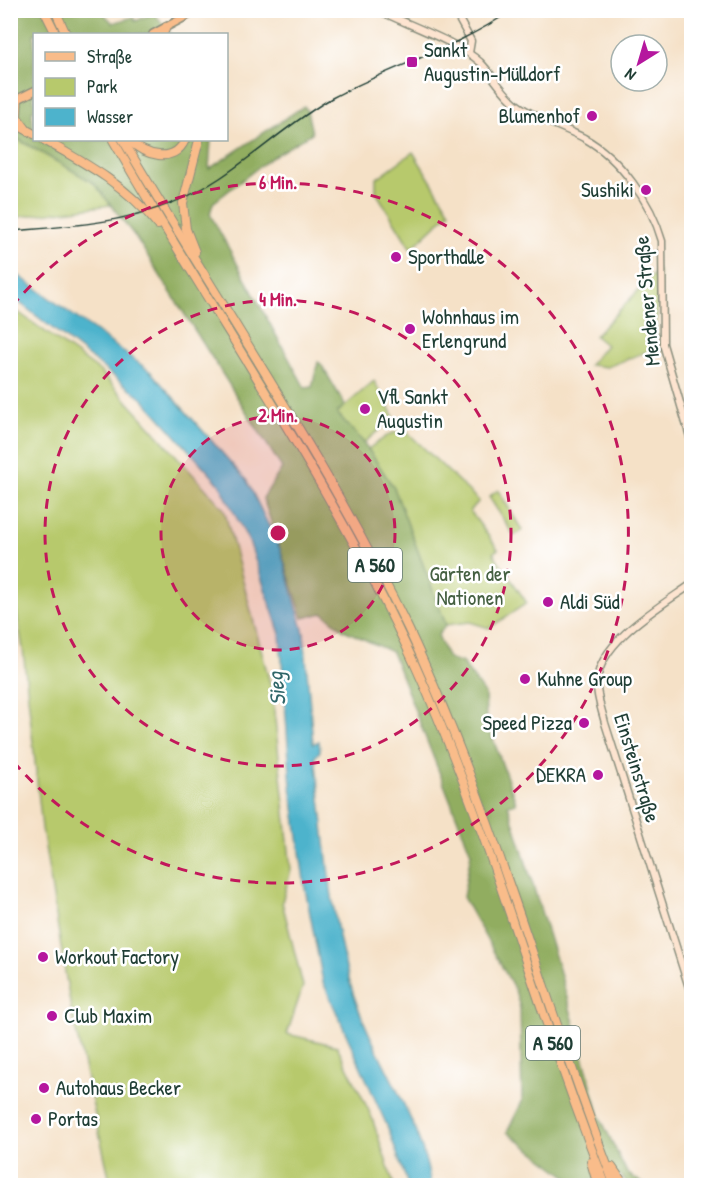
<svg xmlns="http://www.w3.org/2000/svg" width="702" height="1196" font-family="'Patrick Hand',sans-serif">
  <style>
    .green { fill: #b7c96c; stroke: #6b8350; stroke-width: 1.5 }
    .forest { fill: #91ad60; stroke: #58754a; stroke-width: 1.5 }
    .water { fill: #4db3cc; stroke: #367880; stroke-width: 1.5 }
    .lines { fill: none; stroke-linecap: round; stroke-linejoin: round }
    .secondary-casing { stroke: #8a8f7e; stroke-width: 9 }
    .primary-casing { stroke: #8a8f7e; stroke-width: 10 }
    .highway-casing { stroke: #8a8f7e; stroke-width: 10 }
    .secondary { stroke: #fde4d0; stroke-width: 6 }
    .primary { stroke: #f9bc8a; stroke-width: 7 }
    .highway { stroke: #f9bc8a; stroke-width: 8 }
    .tram { stroke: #1f3d34; stroke-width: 1.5 }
    .ring { fill: none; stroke: #c2185b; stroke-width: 3; stroke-dasharray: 10 8 }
    .poi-dot { fill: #b5179e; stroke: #fff; stroke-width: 2 }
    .labels { text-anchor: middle; stroke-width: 5; stroke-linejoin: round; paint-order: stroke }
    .shield { fill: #fff; stroke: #627771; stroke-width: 1.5 }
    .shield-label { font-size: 20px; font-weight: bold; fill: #1f3d34 }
    .poi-label { font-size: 21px; fill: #1f3d34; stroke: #fff; text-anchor: start }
    .street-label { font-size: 21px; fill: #1f3d34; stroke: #fff }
    .park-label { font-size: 21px; fill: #456042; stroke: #fff }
    .water-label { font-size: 22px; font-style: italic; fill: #2f6669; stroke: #fff }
    .centre { fill: #c2185b; stroke: #fff; stroke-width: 3 }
    .ring-label { font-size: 18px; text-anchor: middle; font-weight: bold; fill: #c2185b; stroke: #fff; stroke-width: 5; stroke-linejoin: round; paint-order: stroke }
  </style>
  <rect width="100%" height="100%" fill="#fff"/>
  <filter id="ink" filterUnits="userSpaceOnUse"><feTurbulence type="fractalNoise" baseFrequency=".0167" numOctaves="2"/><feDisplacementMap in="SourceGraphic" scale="12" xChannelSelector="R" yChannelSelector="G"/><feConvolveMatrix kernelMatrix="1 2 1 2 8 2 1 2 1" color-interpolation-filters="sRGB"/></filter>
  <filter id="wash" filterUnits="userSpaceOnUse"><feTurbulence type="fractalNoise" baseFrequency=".008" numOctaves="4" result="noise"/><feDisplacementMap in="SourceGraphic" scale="24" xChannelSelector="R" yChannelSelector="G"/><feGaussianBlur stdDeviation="1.35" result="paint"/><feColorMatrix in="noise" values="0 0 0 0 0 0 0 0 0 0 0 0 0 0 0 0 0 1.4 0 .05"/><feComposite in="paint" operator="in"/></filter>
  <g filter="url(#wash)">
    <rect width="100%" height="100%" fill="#f5e1c7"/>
    <g class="green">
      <polygon points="10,135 94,183 111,205 11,218"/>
      <polygon points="413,152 450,212 411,249 376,192 376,179"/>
      <polygon points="657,271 659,272 656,339 651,350 607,367 589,365 606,345 595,336"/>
      <polygon points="11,307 101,372 224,509 272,691 291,870 282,902 303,986 287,1034 337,1046 371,1115 394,1185 111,1185 71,1009 42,828 23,649 14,597 11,530 18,474 11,431"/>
      <polygon points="374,381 394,417 364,443 337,413"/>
      <polygon points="405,430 479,501 470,511 498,549 493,553 527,603 489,628 470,622 446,625 394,488 368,449 390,434"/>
      <polygon points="498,490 522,530 514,536 489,497"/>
    </g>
    <polygon class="forest" points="18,10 101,11 113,23 133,17 136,21 154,13 171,34 34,34 34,110 32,111 34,140 211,140 209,169 304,106 307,110 312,133 269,159 213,203 210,214 305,388 312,387 318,362 321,364 345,405 337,413 364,443 394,488 446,625 438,635 447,657 457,662 461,661 485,694 486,719 516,803 508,805 559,969 600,1117 627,1173 645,1185 629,1185 620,1175 577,1184 507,1132 522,1102 520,1008 515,990 463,897 471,853 392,652 344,630 323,613 303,618 263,498 282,468 137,239 94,183 11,135 10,20 17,19"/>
    <path class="water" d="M11,270L151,372L247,481L281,551L304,633L313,744L319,741L320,751L315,757C325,832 329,909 350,983C370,1054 419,1111 431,1185H408L388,1128L323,982L305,888L291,786L280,634L250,544L220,485L143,399L11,296Z"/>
  </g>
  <g filter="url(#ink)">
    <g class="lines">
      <defs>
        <g id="secondary">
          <path d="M378,10C406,24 458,42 480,62C494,76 502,94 519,106C539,120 563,127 584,138C620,158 651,202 662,241L663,344L692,444"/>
          <polyline points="454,10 471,41 469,53"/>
          <path d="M692,584C661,606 599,641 597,682C596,696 602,710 605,723L692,997"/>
        </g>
        <g id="primary">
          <polyline points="153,34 198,10"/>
          <polyline points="18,99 34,91"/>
        </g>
        <g id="highway">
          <polyline points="44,10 56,34"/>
          <polyline points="55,10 66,34"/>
          <polyline points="163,34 166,27"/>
          <polyline points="10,98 18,99 17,117 26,129"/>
          <polyline points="10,121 34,134"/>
          <path d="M44,140C87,164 127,186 158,225"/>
          <path d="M113,140C213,315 331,481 415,665C492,834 537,1014 606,1186"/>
          <path d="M123,140C218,302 326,459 408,628C493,808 543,1001 615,1186"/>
          <path d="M129,140C144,155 174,165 185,140"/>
          <polyline points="195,252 186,229 183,203 199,140"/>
          <polyline points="591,1162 598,1186"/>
          <polyline points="612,1167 625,1186"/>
        </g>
      </defs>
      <use href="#secondary" class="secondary-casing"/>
      <use href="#primary" class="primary-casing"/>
      <use href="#highway" class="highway-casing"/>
      <use href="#secondary" class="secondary"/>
      <use href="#primary" class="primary"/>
      <use href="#highway" class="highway"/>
      <path class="tram" d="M10,231C85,226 157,220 220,178C258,153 292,121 332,98C391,66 456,49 512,10"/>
    </g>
  </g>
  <circle cx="278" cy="533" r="117" fill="#c2185b" fill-opacity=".12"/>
  <g class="ring">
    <circle cx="278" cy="533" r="117"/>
    <circle cx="278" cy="533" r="233"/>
    <path d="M12 306A350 350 0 1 1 12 760"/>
  </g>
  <g class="poi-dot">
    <rect x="406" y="56" width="12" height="12" rx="3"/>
    <circle cx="592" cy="116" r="6"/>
    <circle cx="646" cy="190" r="6"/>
    <circle cx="396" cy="257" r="6"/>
    <circle cx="410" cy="329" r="6"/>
    <circle cx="365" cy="409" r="6"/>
    <circle cx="548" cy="602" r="6"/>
    <circle cx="525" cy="679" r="6"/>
    <circle cx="584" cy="723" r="6"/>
    <circle cx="598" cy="775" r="6"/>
    <circle cx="43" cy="957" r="6"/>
    <circle cx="52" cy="1016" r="6"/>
    <circle cx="44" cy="1088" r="6"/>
    <circle cx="36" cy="1119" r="6"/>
  </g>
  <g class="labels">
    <g class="shield">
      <rect x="348" y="548" width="54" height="34" rx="4.5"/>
      <rect x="526" y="1026" width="54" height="34" rx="4.5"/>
    </g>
    <g class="shield-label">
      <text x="375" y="572">A 560</text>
      <text x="553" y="1050">A 560</text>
    </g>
    <g class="poi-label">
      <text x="424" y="57">Sankt<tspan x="424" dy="24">Augustin-Mülldorf</tspan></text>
      <text x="580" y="123" text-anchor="end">Blumenhof</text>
      <text x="634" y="197" text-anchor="end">Sushiki</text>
      <text x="408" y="264">Sporthalle</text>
      <text x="422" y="324">Wohnhaus im<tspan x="422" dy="24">Erlengrund</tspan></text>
      <text x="377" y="404">Vfl Sankt<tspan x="377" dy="24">Augustin</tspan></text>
      <text x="560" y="609">Aldi Süd</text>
      <text x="537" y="686">Kuhne Group</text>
      <text x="572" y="730" text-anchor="end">Speed Pizza</text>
      <text x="586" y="782" text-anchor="end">DEKRA</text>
      <text x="55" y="964">Workout Factory</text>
      <text x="64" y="1023">Club Maxim</text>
      <text x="56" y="1095">Autohaus Becker</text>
      <text x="48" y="1126">Portas</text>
    </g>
    <g class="street-label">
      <text transform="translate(647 301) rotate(-95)" y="7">Mendener Straße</text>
      <text transform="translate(637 768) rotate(73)" y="7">Einsteinstraße</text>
    </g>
    <g class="park-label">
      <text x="470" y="581">Gärten der<tspan x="470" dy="24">Nationen</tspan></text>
    </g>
    <g class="water-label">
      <text transform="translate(276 689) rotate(-96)" y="8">Sieg</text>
    </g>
  </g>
  <circle cx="278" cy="533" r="9" class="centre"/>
  <g class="ring-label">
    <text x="278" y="189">6 Min.</text>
    <text x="278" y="306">4 Min.</text>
    <text x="278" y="422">2 Min.</text>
  </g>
  <rect width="702" height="1196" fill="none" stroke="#fff" stroke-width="36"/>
  <rect x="33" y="33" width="195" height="108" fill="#ffffff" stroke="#a5b1ae" stroke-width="1.5"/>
  <rect x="45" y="52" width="30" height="9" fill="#f9bc8a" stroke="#a5b1ae" stroke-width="1.5"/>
  <text x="87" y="63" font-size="18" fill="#1f3d34">Straße</text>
  <rect x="45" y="78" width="30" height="18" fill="#b7c96c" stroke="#a5b1ae" stroke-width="1.5"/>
  <text x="87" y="93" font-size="18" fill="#1f3d34">Park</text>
  <rect x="45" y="108" width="30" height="18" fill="#4db3cc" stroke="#a5b1ae" stroke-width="1.5"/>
  <text x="87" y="123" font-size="18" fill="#1f3d34">Wasser</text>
  <g transform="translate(639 63) rotate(217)"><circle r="28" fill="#ffffff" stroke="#a5b1ae" stroke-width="1.5"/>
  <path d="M0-4.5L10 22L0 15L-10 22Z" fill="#b5179e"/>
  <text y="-9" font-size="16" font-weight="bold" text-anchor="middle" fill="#1f3d34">N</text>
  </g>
</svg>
